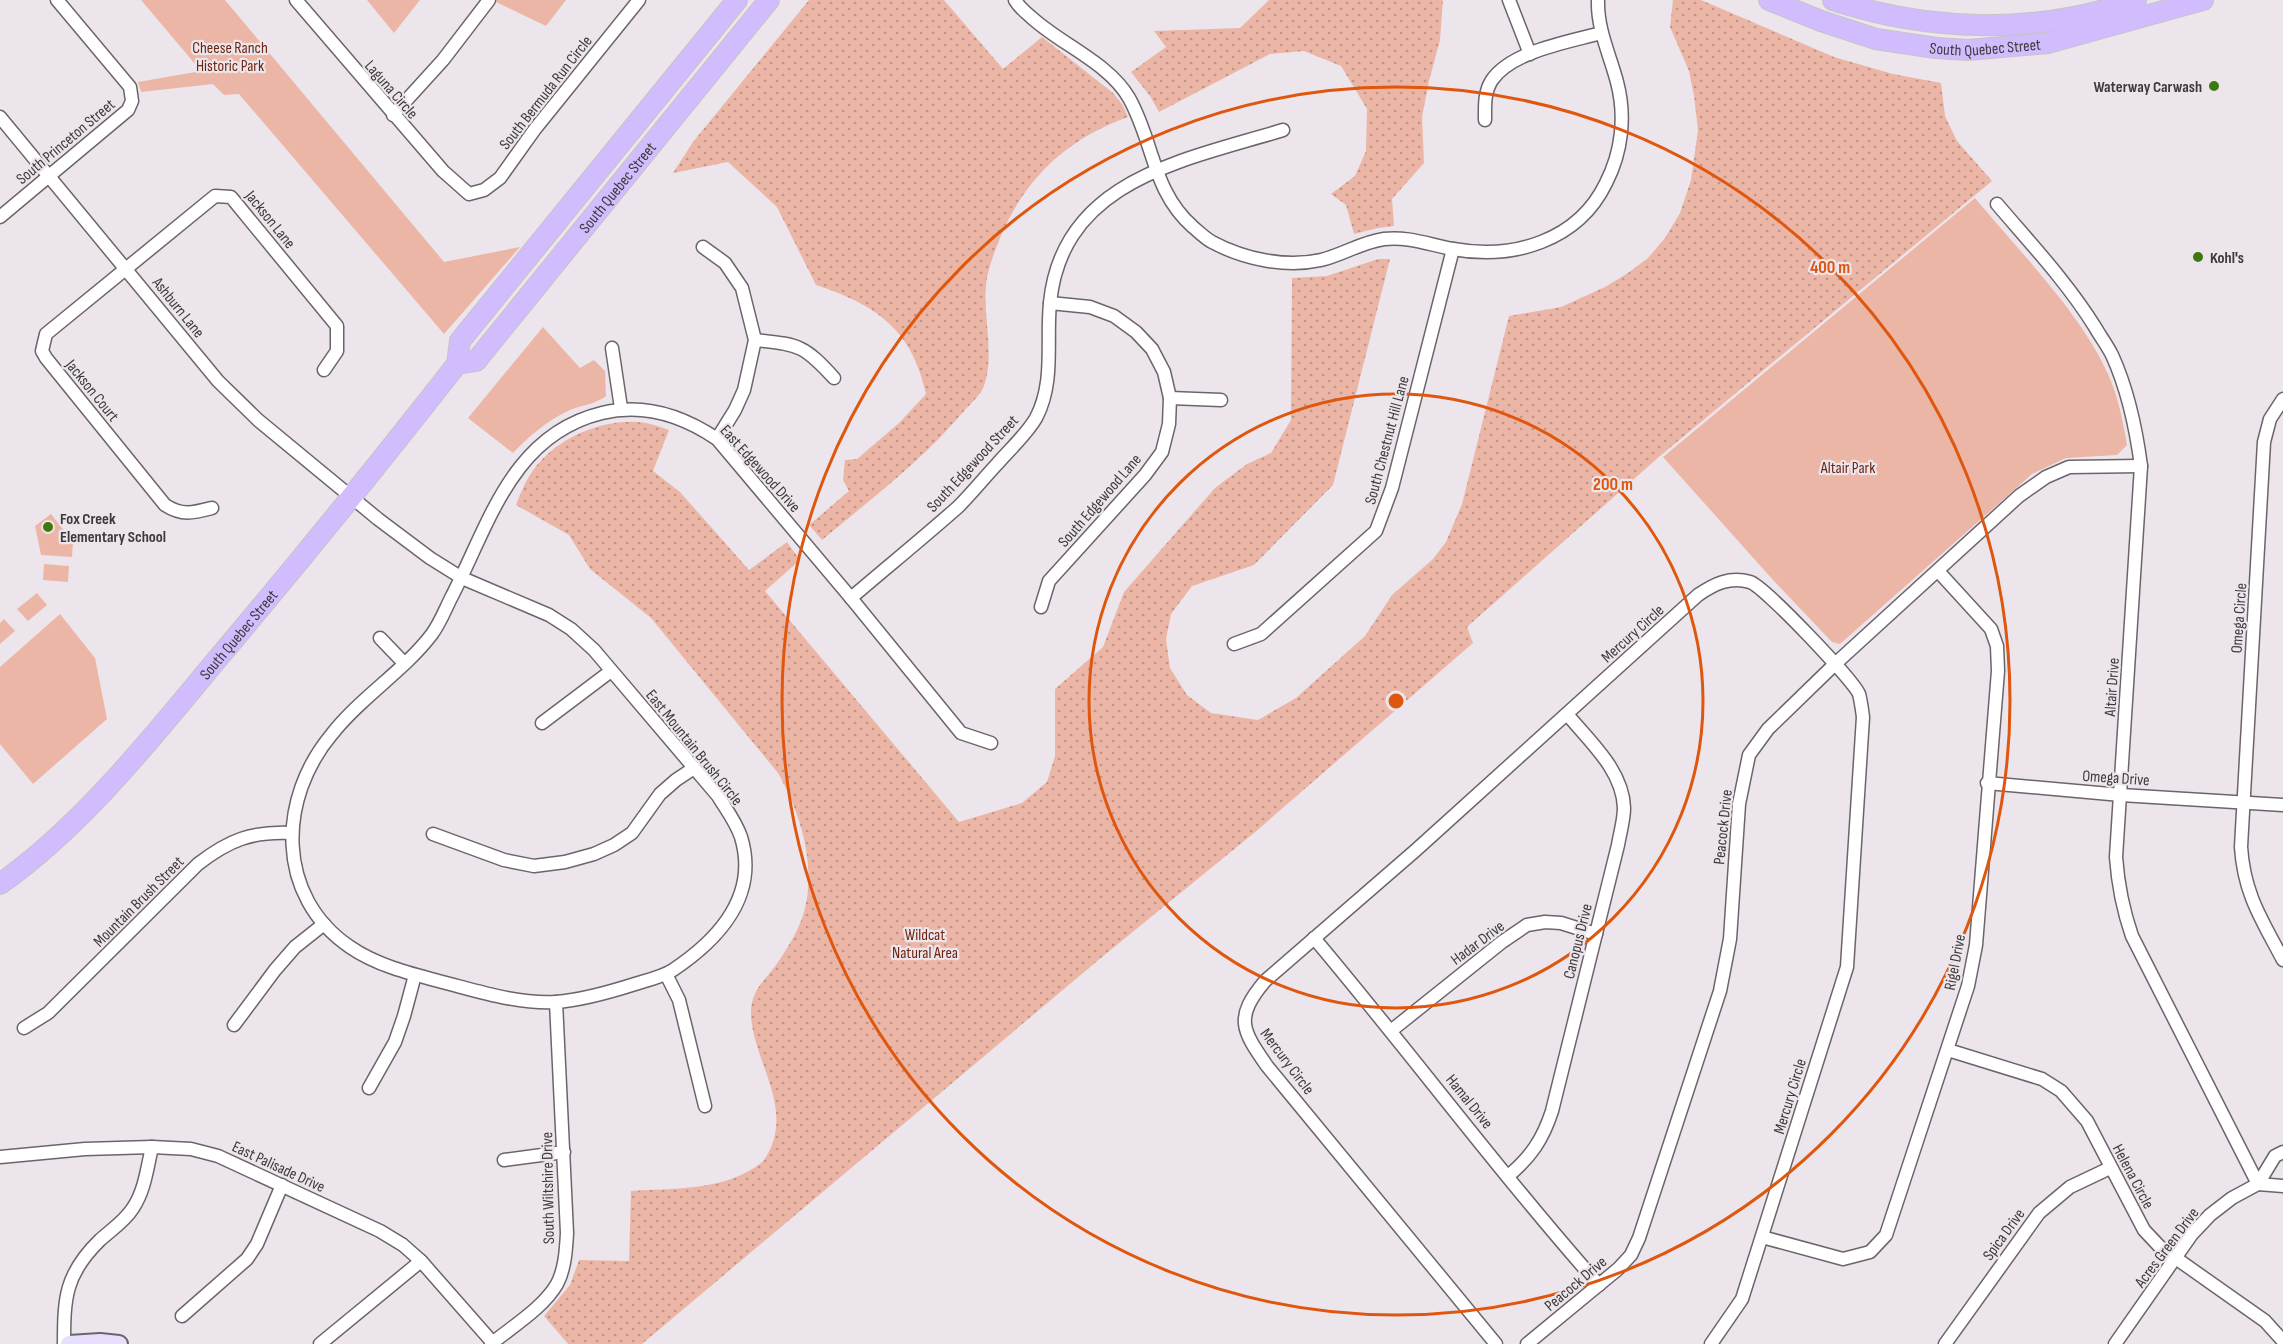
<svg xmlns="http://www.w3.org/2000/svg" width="2283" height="1344" font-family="'Sofia Sans Condensed',sans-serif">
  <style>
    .grass { fill: url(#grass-dots) }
    .park { fill: #ecb6a7 }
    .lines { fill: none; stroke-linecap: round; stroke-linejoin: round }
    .street-casing { stroke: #6c646b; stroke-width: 15 }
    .secondary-casing { stroke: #6c646b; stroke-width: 20 }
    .primary-casing { stroke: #c5c4c5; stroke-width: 22 }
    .street { stroke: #fff; stroke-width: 12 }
    .secondary { stroke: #e8defe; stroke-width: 16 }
    .primary { stroke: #d1bcfe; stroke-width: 20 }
    .ring { fill: none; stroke: #df570e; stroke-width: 3 }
    .poi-dot { fill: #3e780f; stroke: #ede5ec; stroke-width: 2 }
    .labels { text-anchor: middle; stroke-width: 4.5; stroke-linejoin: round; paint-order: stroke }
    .street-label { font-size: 16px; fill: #3d3a3d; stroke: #ede5ec }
    .park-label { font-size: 16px; fill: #6d2511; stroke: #ede5ec }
    .poi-label { font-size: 16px; font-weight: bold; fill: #3d3a3d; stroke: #ede5ec; text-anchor: start }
    .centre { fill: #df570e; stroke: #ede5ec; stroke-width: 3 }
    .ring-label { font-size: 18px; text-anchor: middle; font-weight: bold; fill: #df570e; stroke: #ede5ec; stroke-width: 4.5; stroke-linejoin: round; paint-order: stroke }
  </style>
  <defs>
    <pattern id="grass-dots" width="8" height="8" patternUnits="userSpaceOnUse" patternTransform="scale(1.5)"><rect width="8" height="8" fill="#ecb6a7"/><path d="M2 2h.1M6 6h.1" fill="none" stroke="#c09589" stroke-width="1.8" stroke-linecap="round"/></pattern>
  </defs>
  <rect width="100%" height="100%" fill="#ede5ec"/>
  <g class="grass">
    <path d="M809,0H944L1003,69L1042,37L1113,93L1122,104L1128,117C1067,139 1025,178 1000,238C994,253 987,271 986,286C983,319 995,354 984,386C981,395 970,404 964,411C923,460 871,499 822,540L809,525L849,491L843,480L845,460L857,459L899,423L926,394C912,329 876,305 816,285L777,207L728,162L673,173L693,142Z"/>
    <polygon points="1269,0 1443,0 1440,40 1429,81 1422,117 1424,163 1392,199 1394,226 1378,228 1354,234 1346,205 1331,194 1355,176 1366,151 1367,109 1341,66 1304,51 1270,54 1159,112 1150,96 1131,72 1166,47 1154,31 1240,28"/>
    <path d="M1673,0H1701L1834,57L1893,74L1941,83L1945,116L1957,141L1992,181L1660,456L1467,627L1473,643L1254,833L1102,957L642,1344H568L544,1316L570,1285L579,1260L629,1261L631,1191C673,1188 717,1191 754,1168C758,1165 762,1163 764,1160C797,1111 754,1064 751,1016C750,990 764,982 776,965C787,949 801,927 805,908C816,864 800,812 778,773L651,618L590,569L569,535L516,505C520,495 524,484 530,475C551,441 598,419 638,422C649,423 659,426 669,430L653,471L680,492L749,570L787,542L800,560L765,591L959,822L1022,803L1047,782L1055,756V689L1103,647L1124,592L1215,488L1247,464L1271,453L1291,420L1292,278L1327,276L1378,259H1390L1333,485L1254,565L1192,586L1171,614L1166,639L1170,668L1187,695L1211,713L1258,720L1296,698L1365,636L1392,595L1433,559L1446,542L1462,504L1509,316L1561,307L1605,287L1628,273L1648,258L1665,238L1680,213L1691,180L1698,130L1694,96L1689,71L1670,27Z"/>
  </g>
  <g class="park">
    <polygon points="141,0 225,0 444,262 520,247 444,334 239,94 224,95 213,84 141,92 138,82 201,71"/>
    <polygon points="367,0 420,0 394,33"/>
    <polygon points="497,0 566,0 546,26 496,2"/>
    <path d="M1975,198C2018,250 2081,313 2108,374C2118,396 2123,421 2127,445L2117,455L2066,458L2032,474L1840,644L1832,642L1773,580L1663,457Z"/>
    <path d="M543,327L580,368L594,360L605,371L606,396C596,404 582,405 570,410C548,420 529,436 513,453L468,418Z"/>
    <polygon points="51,514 73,542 72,557 41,555 35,526"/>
    <polygon points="44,564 69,566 68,582 43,580"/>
    <polygon points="37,593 47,605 28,621 17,609"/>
    <polygon points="60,614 95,658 107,719 33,784 0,744 0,667"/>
    <polygon points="4,619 15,631 0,644 0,623"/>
  </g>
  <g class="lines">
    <defs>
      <g id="street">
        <polyline points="296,0 443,171 469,194 484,190 500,178 535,129 639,0"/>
        <path d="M1015,0C1019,7 1025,12 1031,17C1060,44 1109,63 1129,98C1154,142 1152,191 1193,227C1199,232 1205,238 1212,242C1244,259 1285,268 1321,260C1342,255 1362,242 1384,239C1408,236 1430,245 1453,249C1513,260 1578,241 1606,183C1622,152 1626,116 1617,82C1610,55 1597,29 1598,0"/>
        <polyline points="1509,0 1530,54"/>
        <polyline points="393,115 443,60 489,0"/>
        <path d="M0,117L218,381L258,420L378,519L430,558L462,578L549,615L571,629L594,650L718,796C726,809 736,822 741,837C759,896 718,940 673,970C662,977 648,980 635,984C610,992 583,1000 556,1002C521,1004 484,993 450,984C416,975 379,967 350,947C275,896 278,798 332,734C361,697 404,671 432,634C440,623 445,610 451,598C489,525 511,435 602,413C643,403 683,416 717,439L851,598L961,733L991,743"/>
        <path d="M1485,120C1485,106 1484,92 1492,80C1512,51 1569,42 1601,33"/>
        <path d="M1997,204C2031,244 2067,282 2095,327C2100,336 2107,345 2112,355C2128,390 2136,428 2141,466L2116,857C2118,885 2123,910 2132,936L2258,1184"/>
        <polyline points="0,217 128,110 132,101 130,87 57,0"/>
        <polyline points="703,247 725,263 742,288 755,340 744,390 735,410 717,439"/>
        <path d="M755,340C799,345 803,344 834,378"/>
        <polyline points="612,348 621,408"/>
        <polyline points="1170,398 1221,400"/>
        <path d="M2283,399L2270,419L2264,442L2241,847C2244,894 2262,920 2283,960"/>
        <path d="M212,508C193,513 182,516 165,505L46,358L42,351L46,334L215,196L231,197L337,326V351L324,370"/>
        <path d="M851,598C886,568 923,538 958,507C972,493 984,478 998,463C1010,449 1026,435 1036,418C1055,382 1046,342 1050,303C1062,179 1186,160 1283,130"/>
        <polyline points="1041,607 1049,581 1145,475 1162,452 1169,424 1170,398 1164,372 1152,349 1136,332 1114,316 1090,307 1050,303"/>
        <polyline points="380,638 404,663"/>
        <polyline points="1234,644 1261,634 1376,531 1392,488 1453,249"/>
        <polyline points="542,723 611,671"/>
        <polyline points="1987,783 2121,795 2283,805"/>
        <polyline points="433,834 504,860 534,866 565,862 594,854 614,845 632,833 660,794 676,780 694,768"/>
        <path d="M1314,938C1410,1052 1500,1173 1599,1285"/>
        <polyline points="666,974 679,1000 705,1106"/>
        <polyline points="234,1025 275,970 295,947 324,924"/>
        <path d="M24,1028L48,1013L198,864C229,840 252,831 292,833"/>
        <polyline points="1392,1030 1502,942 1527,925 1545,922 1561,923 1596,934"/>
        <polyline points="1948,1050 2042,1079 2061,1091 2087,1121 2144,1230 2160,1247 2265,1321 2283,1341"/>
        <polyline points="369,1088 395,1042 404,1016 415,975"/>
        <polyline points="0,1157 85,1149 152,1147 191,1149 218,1156 380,1231 403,1245 421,1261 493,1343"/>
        <polyline points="504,1160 564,1152"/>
        <path d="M1508,1176C1531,1157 1543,1139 1552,1111L1618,845C1620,833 1624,820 1624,808C1623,770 1589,741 1567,714"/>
        <polyline points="2258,1184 2283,1186"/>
        <polyline points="1762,1237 1843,1259 1870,1252 1886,1235 1968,986 1976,945 1998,671 1997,646 1991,629 1938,571"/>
        <polyline points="182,1316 247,1259 257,1244 282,1185"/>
        <path d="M64,1344C64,1298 65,1274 100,1240C111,1230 125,1221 133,1208C145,1190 147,1168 152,1147"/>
        <polyline points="320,1344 421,1261"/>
        <path d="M491,1344C513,1326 543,1308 557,1284C565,1269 566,1250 567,1233L556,1002"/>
        <path d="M1496,1344L1267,1066C1242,1030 1234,1018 1265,981L1416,850L1698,595C1714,584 1730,576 1750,582C1764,586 1853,680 1859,694C1861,701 1862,710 1863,717L1847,967L1742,1299L1711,1344"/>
        <polyline points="1527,1344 1618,1269 1631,1255 1639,1238 1720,991 1730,939 1739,804 1749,755 1768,729 1835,664 2019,496 2046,477 2069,467 2141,466"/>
        <polyline points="1945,1344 2039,1213 2070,1187 2110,1168"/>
        <polyline points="2115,1344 2192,1234 2210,1215 2232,1198 2258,1184 2275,1156 2283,1152"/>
      </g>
      <polyline id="secondary" points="69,1344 100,1342 119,1344"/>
      <g id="primary">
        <path id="s1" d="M1769,0L1821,21L1876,39L1936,48L1968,50L2048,43L2203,0"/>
        <path d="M1833,0C1930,32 2038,35 2136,0"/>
        <path id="s2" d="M457,364L476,361L769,0"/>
        <path id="s3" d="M0,884C81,827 151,739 214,663C297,565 378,465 457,364L460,341L737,0"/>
      </g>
    </defs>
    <use href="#street" class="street-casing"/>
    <use href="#secondary" class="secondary-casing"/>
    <use href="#primary" class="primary-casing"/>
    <use href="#street" class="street"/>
    <use href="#secondary" class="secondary"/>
    <use href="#primary" class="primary"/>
  </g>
  <g class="ring">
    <circle cx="1396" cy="701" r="307"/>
    <circle cx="1396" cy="701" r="614"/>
  </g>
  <g class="poi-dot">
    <circle cx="2214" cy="86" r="6"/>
    <circle cx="2198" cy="257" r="6"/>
    <circle cx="48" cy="527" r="6"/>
  </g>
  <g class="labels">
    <g class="street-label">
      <text dy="6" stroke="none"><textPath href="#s1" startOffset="224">South Quebec Street</textPath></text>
      <text transform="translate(392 89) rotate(49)" y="6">Laguna Circle</text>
      <text transform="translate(545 92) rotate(-52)" y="6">South Bermuda Run Circle</text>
      <text transform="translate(65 141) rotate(-40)" y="6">South Princeton Street</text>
      <text dy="6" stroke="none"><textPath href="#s2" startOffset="243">South Quebec Street</textPath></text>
      <text transform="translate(271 219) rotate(51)" y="6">Jackson Lane</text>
      <text transform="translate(179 307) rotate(51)" y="6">Ashburn Lane</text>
      <text transform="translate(93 390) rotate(51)" y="6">Jackson Court</text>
      <text transform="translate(1386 440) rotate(-75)" y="6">South Chestnut Hill Lane</text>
      <text transform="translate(972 463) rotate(-47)" y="6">South Edgewood Street</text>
      <text transform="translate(761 468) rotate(48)" y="6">East Edgewood Drive</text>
      <text transform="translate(1099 500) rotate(-49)" y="6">South Edgewood Lane</text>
      <text transform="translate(2238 618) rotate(-86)" y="6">Omega Circle</text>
      <text transform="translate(1632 633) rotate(-42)" y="6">Mercury Circle</text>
      <text dy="6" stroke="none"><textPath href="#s3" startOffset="346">South Quebec Street</textPath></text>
      <text transform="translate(2111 687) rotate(-86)" y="6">Altair Drive</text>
      <text transform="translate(695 747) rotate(51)" y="6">East Mountain Brush Circle</text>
      <text transform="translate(2116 777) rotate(4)" y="6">Omega Drive</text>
      <text transform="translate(1722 827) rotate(-84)" y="6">Peacock Drive</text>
      <text transform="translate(138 901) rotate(-45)" y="6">Mountain Brush Street</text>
      <text transform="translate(1577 941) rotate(-76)" y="6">Canopus Drive</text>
      <text transform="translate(1477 942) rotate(-37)" y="6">Hadar Drive</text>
      <text transform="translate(1954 962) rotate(-79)" y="6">Rigel Drive</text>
      <text transform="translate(1288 1061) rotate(53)" y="6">Mercury Circle</text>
      <text transform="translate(1789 1096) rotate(-73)" y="6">Mercury Circle</text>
      <text transform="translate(1470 1101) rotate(51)" y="6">Hamal Drive</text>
      <text transform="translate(279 1166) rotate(25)" y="6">East Palisade Drive</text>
      <text transform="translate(2134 1176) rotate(62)" y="6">Helena Circle</text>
      <text transform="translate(547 1188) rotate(-91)" y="6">South Wiltshire Drive</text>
      <text transform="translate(2003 1234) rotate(-54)" y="6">Spica Drive</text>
      <text transform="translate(2166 1247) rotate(-53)" y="6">Acres Green Drive</text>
      <text transform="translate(1575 1283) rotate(-40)" y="6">Peacock Drive</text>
    </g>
    <g class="park-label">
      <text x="230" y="53">Cheese Ranch<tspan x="230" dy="18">Historic Park</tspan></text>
      <text x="1848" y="473">Altair Park</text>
      <text x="925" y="940">Wildcat<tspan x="925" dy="18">Natural Area</tspan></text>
    </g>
    <g class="poi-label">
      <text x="2202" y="92" text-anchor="end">Waterway Carwash</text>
      <text x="2210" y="263">Kohl's</text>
      <text x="60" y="524">Fox Creek<tspan x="60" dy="18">Elementary School</tspan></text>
    </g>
  </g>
  <circle cx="1396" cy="701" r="9" class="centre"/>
  <g class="ring-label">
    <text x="1830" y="273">400 m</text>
    <text x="1613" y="490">200 m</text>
  </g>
</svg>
